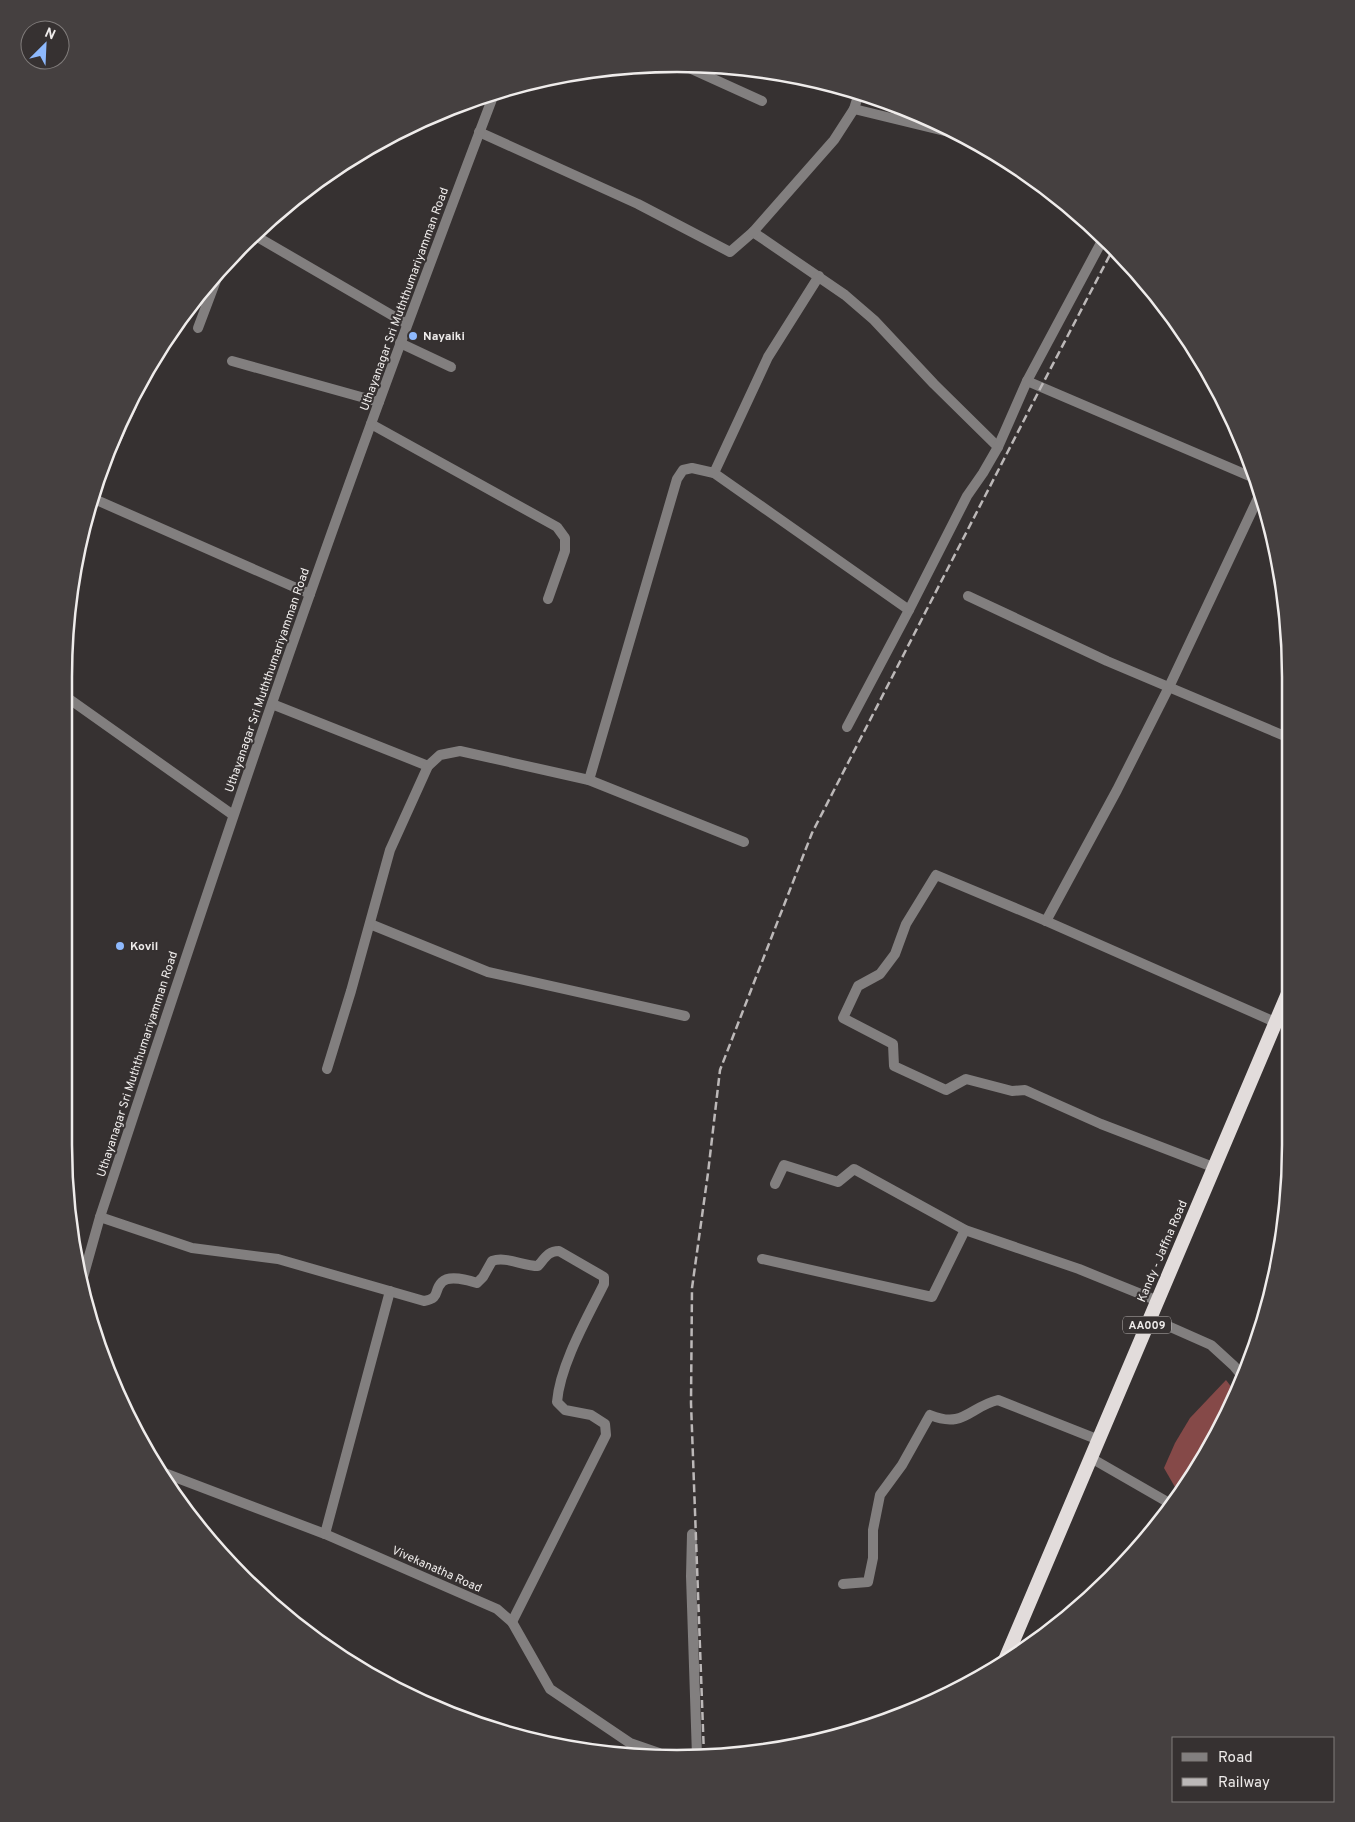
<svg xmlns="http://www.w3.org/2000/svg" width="1355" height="1822" font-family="Overpass,sans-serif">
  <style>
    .green { fill: #854948 }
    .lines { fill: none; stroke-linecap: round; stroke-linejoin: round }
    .minor { stroke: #827f7f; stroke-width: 10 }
    .trunk { stroke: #e2dcdb; stroke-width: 14 }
    .rail { stroke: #bcb8b8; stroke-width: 2.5; stroke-dasharray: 8 4; stroke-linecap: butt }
    .poi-dot { fill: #8eb9fd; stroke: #363131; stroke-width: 2 }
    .labels { text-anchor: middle; stroke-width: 4; stroke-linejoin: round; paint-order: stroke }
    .shield { fill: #363131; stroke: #b8b4b3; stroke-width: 1 }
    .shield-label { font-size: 11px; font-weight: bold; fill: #efeceb }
    .street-label { font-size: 12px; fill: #efeceb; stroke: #363131 }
    .poi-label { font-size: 12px; font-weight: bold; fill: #efeceb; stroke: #363131; text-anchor: start }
    .rim { fill: none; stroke: #efeceb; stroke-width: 2.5 }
  </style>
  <rect width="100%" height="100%" fill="#363131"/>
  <polygon class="green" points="1226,1380 1236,1393 1209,1451 1179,1494 1164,1468 1175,1443 1190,1418"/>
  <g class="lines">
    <g class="minor">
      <polyline points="687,67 762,101"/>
      <polyline points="854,109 957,134"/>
      <polyline points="479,132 638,204 730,252 753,232 845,295 874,320 934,384 998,447"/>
      <polyline points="753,232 834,140 854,109 859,93"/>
      <polyline points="254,235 407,324"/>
      <polyline points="198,328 218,275"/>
      <polyline points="400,343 451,367"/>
      <polyline points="232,361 379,402"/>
      <polyline points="1027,381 1254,478"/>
      <polyline points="371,424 557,527 565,538 565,551 548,599"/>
      <polyline points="714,473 768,357 819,276"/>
      <polyline points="97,482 132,406"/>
      <polyline points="92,498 310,594"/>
      <polyline points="968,596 1107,661 1287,737"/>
      <polyline points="65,696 233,815"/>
      <polyline points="272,704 428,766"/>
      <polyline points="847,727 909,610 967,496 983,473 998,447 1027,381 1103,239"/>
      <polyline points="589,780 677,479 683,470 692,468 714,473 909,610"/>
      <polyline points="1046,921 1117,790 1169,687 1259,496"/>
      <polyline points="370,924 488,972 685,1016"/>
      <polyline points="327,1069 351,991 390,850 428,766 440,755 460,751 589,780 744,842"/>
      <polyline points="1213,1167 1101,1124 1025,1090 1012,1091 966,1079 946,1090 894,1066 893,1044 843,1018 858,986 880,974 895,954 906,924 936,875 1046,921 1275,1022"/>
      <polyline points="775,1184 784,1165 838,1182 854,1169 965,1230 1079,1269 1158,1301"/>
      <path d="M100,1217L192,1248L278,1259L424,1301C441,1298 433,1291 442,1282C449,1275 468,1280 477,1283L483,1277L492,1261C506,1256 523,1266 538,1266C545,1258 548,1251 559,1251L604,1277V1284C587,1318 560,1365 557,1402L565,1410L591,1415L605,1424L606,1435L512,1622"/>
      <polyline points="762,1259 932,1297 965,1230"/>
      <path d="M82,1281L100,1217C169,1009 237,800 310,594C369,426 431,260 494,94"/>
      <polyline points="1150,1318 1211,1345 1234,1366 1243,1377"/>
      <polyline points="1091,1458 1171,1504"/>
      <polyline points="159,1471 325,1534 497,1609 512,1622 550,1689 630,1743 659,1753"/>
      <polyline points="325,1534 390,1291"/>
      <polyline points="692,1534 691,1576 697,1756"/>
      <path d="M843,1584L868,1582L873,1558V1530L880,1495L902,1465L930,1415C964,1429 969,1407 998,1400L1099,1440"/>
    </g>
    <polyline class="trunk" points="1005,1660 1289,991"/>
    <polyline class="rail" points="704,1756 691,1403 692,1288 708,1173 720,1070 812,833 1041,387 1113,249"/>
  </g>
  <g class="poi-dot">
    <circle cx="413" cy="336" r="5"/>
    <circle cx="120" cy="946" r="5"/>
  </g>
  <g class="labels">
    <rect class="shield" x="1123" y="1316.5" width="48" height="17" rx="4"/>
    <g class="shield-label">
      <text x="1147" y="1329">AA009</text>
    </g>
    <g class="street-label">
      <text transform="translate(404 299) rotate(-70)" y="4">Uthayanagar Sri Muththumariyamman Road</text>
      <text transform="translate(267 680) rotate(-71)" y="4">Uthayanagar Sri Muththumariyamman Road</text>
      <text transform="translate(137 1064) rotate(-72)" y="4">Uthayanagar Sri Muththumariyamman Road</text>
      <text transform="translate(1162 1251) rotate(-67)" y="4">Kandy - Jaffna Road</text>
      <text transform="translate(437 1569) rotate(24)" y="4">Vivekanatha Road</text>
    </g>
    <g class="poi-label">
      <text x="423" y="340">Nayaiki</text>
      <text x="130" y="950">Kovil</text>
    </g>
  </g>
  <path d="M0 0H1355V1822H0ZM677 72H677A605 605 0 0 1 1282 677V1145A605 605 0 0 1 677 1750H677A605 605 0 0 1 72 1145V677A605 605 0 0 1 677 72Z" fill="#454040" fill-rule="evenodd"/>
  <path class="rim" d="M677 72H677A605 605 0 0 1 1282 677V1145A605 605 0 0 1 677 1750H677A605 605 0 0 1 72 1145V677A605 605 0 0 1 677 72Z"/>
  <rect x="1172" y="1737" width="162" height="65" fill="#363131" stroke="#807c7b"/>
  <rect x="1182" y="1753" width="25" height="8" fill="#827f7f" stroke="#807c7b"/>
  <text x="1218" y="1762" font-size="15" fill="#efeceb">Road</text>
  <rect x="1182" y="1778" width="25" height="8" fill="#bcb8b8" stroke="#807c7b"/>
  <text x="1218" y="1787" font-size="15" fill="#efeceb">Railway</text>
  <g transform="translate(45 45) rotate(24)"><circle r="24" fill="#363131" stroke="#807c7b"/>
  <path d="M0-4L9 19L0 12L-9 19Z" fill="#8eb9fd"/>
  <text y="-8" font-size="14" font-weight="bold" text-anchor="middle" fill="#efeceb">N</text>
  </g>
</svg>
